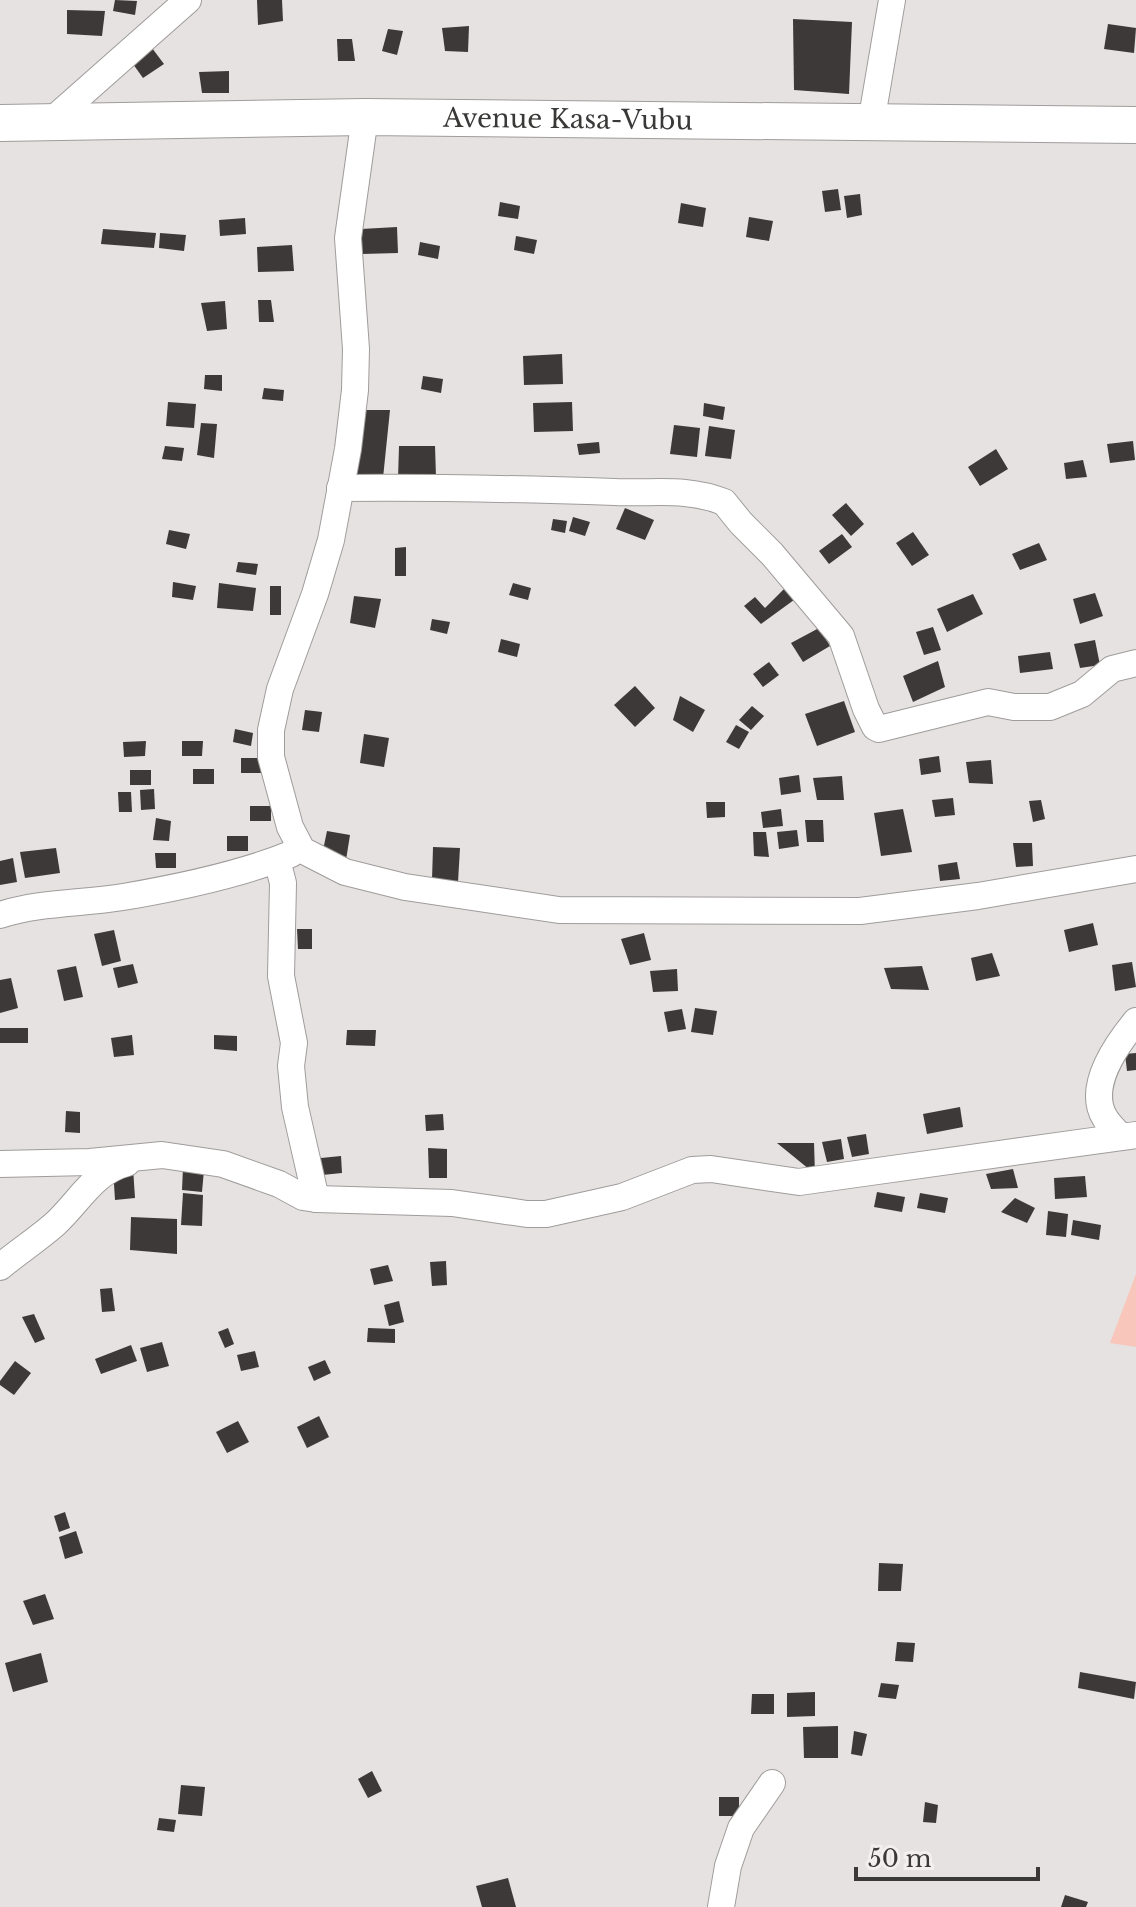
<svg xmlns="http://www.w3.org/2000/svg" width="1136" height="1907" font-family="'Libre Baskerville',serif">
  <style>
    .green { fill: #f8c6bb }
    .building { fill: #3c3938 }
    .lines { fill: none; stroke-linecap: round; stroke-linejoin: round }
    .minor-casing { stroke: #9f9c9b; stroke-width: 28 }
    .highway-casing { stroke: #9f9c9b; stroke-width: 38 }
    .minor { stroke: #fff; stroke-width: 26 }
    .highway { stroke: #fff; stroke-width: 36 }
    .labels { text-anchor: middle; stroke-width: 8; stroke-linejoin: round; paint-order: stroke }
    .street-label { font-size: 26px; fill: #3a3938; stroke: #f3efee }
  </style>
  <rect width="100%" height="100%" fill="#e6e2e1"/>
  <polygon class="green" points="1136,1274 1136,1347 1110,1343"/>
  <g class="building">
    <polygon points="115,0 137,1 135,15 113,11"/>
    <polygon points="257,0 282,0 283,21 258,25"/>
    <polygon points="67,10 105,11 102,36 67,34"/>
    <polygon points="793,19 852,22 849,94 794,90"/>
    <polygon points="1108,24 1136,28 1134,53 1104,49"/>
    <polygon points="469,26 468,52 445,51 442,28"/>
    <polygon points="388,29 403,31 397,55 382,51"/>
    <polygon points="337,39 352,39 355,61 338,61"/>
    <polygon points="152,48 164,64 143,78 133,64"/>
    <polygon points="229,71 229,93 202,93 199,72"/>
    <polygon points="838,189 841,210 825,212 822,191"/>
    <polygon points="860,194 862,215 847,218 844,196"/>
    <polygon points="500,202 520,206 518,219 498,216"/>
    <polygon points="681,203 706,208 703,227 678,223"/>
    <polygon points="749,217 773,221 769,241 746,237"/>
    <polygon points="245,218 246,234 220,236 219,220"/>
    <polygon points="397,227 398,253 362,254 361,229"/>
    <polygon points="103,229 156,233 154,248 101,244"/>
    <polygon points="160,233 186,235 184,251 159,248"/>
    <polygon points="516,236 537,240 534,254 514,250"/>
    <polygon points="420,242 440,246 438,259 418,255"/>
    <polygon points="292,245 294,271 258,272 257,247"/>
    <polygon points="258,300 271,300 274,322 259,322"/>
    <polygon points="225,301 227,329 207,331 201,303"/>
    <polygon points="562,354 563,384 524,385 523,356"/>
    <polygon points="205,375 222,375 222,391 204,389"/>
    <polygon points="423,376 443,379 441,393 421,389"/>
    <polygon points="264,388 284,390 283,401 262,399"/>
    <polygon points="168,402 196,404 194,428 166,426"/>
    <polygon points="572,402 573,431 534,432 533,403"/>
    <polygon points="704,403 725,407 723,420 703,416"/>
    <polygon points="358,410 390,410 383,478 347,482"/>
    <polygon points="201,423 217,424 214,458 197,455"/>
    <polygon points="674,425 700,428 697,457 670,454"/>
    <polygon points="709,426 735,430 731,459 705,456"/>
    <polygon points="1133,441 1135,460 1110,463 1107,444"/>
    <polygon points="599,442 600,453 579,455 577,444"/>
    <polygon points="165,446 184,448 182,461 162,459"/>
    <polygon points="399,446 435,446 436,477 398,478"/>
    <polygon points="996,449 1008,469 980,486 968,467"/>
    <polygon points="1083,460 1087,477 1066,479 1064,463"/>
    <polygon points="846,503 864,524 851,536 832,515"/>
    <polygon points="625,508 654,520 645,540 616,529"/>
    <polygon points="573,517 590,522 585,536 569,531"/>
    <polygon points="553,519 567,521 565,533 551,530"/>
    <polygon points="169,530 190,534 186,549 166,544"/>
    <polygon points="913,532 929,555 912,566 896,543"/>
    <polygon points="842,534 852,547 829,564 819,551"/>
    <polygon points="1039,543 1047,560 1020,570 1012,554"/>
    <polygon points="406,547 406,576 395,576 395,548"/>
    <polygon points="238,562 258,564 256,575 236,572"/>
    <polygon points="173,582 196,586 193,600 172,597"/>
    <polygon points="219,583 256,588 253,611 217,608"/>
    <polygon points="513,583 531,588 528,600 509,595"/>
    <polygon points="788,585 798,597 761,624 744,606 755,597 765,608"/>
    <rect x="270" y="586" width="11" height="29"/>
    <polygon points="1095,593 1103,616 1080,624 1073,599"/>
    <polygon points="973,594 983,614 947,632 937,609"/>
    <polygon points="354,596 381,599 375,628 350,623"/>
    <polygon points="432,619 450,622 447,634 430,630"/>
    <polygon points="933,627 941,650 924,655 916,632"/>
    <polygon points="819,628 830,646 803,662 791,643"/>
    <polygon points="501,639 520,644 517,657 498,652"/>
    <polygon points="1095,640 1100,665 1080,668 1074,644"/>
    <polygon points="1050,652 1053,669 1020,673 1018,656"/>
    <polygon points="938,661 945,687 913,702 903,676"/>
    <polygon points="769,662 779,675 763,687 753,674"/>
    <polygon points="635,686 655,708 635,727 614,705"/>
    <polygon points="680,696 705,710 693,732 673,720"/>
    <polygon points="844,701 855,732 817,746 805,714"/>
    <polygon points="752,706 764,716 751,730 739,720"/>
    <polygon points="305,710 322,712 319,732 302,730"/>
    <polygon points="736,725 749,732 739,749 726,742"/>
    <polygon points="235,729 253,733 251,746 233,742"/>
    <polygon points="364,734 389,738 384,767 360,763"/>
    <polygon points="146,741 145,756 124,757 123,742"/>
    <polygon points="182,741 203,741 202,756 182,756"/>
    <polygon points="939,756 941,772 921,775 919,759"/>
    <rect x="241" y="758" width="21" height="15"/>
    <polygon points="991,760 993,784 969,783 966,762"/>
    <rect x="193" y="769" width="21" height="15"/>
    <rect x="130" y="770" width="21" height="15"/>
    <polygon points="799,775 801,792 781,795 779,778"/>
    <polygon points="842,776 844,800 817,800 813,778"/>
    <polygon points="154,789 155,809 141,810 140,790"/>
    <polygon points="118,792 131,792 132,812 119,812"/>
    <polygon points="953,798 955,815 935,817 932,800"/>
    <polygon points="1041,800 1045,819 1033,822 1029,801"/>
    <polygon points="706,802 725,802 725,817 707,818"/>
    <rect x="250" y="806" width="21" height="15"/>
    <polygon points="781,809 783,826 763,828 761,812"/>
    <polygon points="903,809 912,852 881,856 874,813"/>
    <polygon points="156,818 171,821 169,841 153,840"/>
    <polygon points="805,820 823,820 824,842 807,842"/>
    <polygon points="797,830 799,846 779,849 777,832"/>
    <polygon points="327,831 350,835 346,860 322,855"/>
    <polygon points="753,832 766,832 769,857 754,856"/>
    <rect x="227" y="836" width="21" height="15"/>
    <polygon points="1013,843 1032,843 1033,866 1016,867"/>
    <polygon points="433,847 460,848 458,882 432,880"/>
    <polygon points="56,848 60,873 25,878 20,852"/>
    <polygon points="155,853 176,853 176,868 156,868"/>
    <polygon points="13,858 17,882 0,885 0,861"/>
    <polygon points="957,862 960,879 940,881 938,865"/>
    <polygon points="1093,923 1098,945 1069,952 1064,930"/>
    <polygon points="297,929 312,929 312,949 298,949"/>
    <polygon points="114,930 121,961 102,966 94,934"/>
    <polygon points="644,933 651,960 630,965 621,939"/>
    <polygon points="992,953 1000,976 976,981 971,958"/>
    <polygon points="1132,962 1136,987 1115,991 1112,965"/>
    <polygon points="133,964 138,983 118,988 113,968"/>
    <polygon points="76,966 83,997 64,1001 57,970"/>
    <polygon points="922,966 929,990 891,989 884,968"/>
    <polygon points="677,969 678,991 653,992 650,971"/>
    <polygon points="11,978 18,1008 0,1013 0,980"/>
    <polygon points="695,1008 717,1011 713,1035 691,1032"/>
    <polygon points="682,1009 686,1029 668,1032 664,1012"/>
    <rect x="0" y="1028" width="28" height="15"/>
    <polygon points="347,1030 376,1030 375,1046 346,1045"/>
    <polygon points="132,1035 134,1055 114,1057 111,1038"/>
    <polygon points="214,1035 237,1036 237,1051 214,1049"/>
    <polygon points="1136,1053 1136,1070 1127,1071 1125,1054"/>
    <polygon points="960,1107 963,1127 927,1134 923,1114"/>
    <polygon points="66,1111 80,1112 80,1133 65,1132"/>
    <polygon points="443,1114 444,1130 426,1131 425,1115"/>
    <polygon points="866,1134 869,1154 852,1157 847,1137"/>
    <polygon points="841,1139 844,1159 827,1162 822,1142"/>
    <polygon points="777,1143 814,1143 815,1174"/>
    <polygon points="428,1148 447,1149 447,1178 429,1178"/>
    <polygon points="341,1156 342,1173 322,1175 321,1158"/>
    <polygon points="133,1168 135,1198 115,1200 113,1169"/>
    <polygon points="183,1168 204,1170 202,1192 182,1190"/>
    <polygon points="1013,1169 1018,1188 991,1189 986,1174"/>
    <polygon points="1085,1176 1087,1197 1055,1199 1054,1178"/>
    <polygon points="877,1192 905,1197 902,1212 874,1207"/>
    <polygon points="183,1193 203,1195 202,1226 181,1225"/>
    <polygon points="920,1193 948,1198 945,1213 917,1208"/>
    <polygon points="1015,1198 1035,1208 1027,1223 1001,1212"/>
    <polygon points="1048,1211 1068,1214 1066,1237 1046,1235"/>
    <polygon points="131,1217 177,1219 177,1254 130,1250"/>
    <polygon points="1073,1220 1101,1225 1099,1240 1071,1235"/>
    <polygon points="446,1261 447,1285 432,1286 430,1262"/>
    <polygon points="388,1265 393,1281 374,1285 370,1269"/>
    <polygon points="112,1288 115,1311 102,1312 100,1289"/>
    <polygon points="399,1301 404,1322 389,1326 384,1305"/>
    <polygon points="34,1314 45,1339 35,1343 22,1317"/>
    <polygon points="228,1328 234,1344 225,1348 218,1332"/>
    <polygon points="368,1328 395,1329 395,1343 367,1342"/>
    <polygon points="162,1342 169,1366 147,1372 140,1348"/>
    <polygon points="131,1345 137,1361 101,1374 95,1359"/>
    <polygon points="255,1351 259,1367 241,1371 237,1355"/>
    <polygon points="325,1360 331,1373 314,1381 308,1367"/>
    <polygon points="15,1361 31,1373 14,1395 0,1385 0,1381"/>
    <polygon points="319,1416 329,1437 307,1448 297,1427"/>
    <polygon points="238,1421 249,1442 227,1453 216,1432"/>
    <polygon points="65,1512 70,1528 59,1532 54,1516"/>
    <polygon points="76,1531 83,1553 65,1559 59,1537"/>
    <polygon points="879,1563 903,1564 901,1591 878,1591"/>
    <polygon points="45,1594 54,1619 33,1625 23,1601"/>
    <polygon points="897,1642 915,1643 913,1662 895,1661"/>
    <polygon points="41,1653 48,1682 13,1692 5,1663"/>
    <polygon points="1080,1672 1136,1682 1134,1699 1078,1688"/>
    <polygon points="881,1683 899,1685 896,1699 878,1697"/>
    <polygon points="815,1692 815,1716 787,1717 787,1693"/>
    <polygon points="752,1694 774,1694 774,1714 751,1714"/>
    <polygon points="838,1726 838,1758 804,1758 803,1727"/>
    <polygon points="854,1731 867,1734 862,1756 851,1754"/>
    <polygon points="372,1771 382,1791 368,1798 358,1779"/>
    <polygon points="181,1785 205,1787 202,1816 178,1814"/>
    <rect x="719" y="1797" width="20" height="19"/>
    <polygon points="925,1802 938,1805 936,1823 923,1822"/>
    <polygon points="159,1818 176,1820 174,1832 157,1830"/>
    <polygon points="508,1878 516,1907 482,1907 476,1886"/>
    <polygon points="1065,1895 1088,1902 1086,1907 1061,1907"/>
  </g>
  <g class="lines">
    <defs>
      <g id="minor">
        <polyline points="365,117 348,238 356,349 355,390 348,449 331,540 315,594 280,689 271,730 271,757 290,827 302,850 345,872 405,887 559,910 860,911 978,896 1136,869"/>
        <polyline points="50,122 188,0"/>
        <polyline points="871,123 892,0"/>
        <path d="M340,488C432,487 523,489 615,492C654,494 685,487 724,502L741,523L772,554L841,636L866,709L875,727L879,729L988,702L1014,707H1050L1082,694L1112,669L1136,663"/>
        <polyline points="277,860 283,883 281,976 294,1043 291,1066 295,1107 316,1199"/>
        <path d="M0,915C40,902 81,904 123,897C176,888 242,874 291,854"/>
        <path d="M1121,1137C1116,1131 1109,1125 1105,1118C1086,1087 1117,1044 1136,1021"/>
        <polyline points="0,1164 90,1162 162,1155 223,1164 279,1184 303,1197 316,1199 452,1203 527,1214 546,1214 622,1197 692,1170 711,1169 799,1182 1136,1135"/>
        <path d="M0,1267C18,1252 38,1239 55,1224C79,1202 94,1171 127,1163"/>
        <polyline points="721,1907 728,1866 741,1828 772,1783"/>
      </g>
      <g id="highway">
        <path id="s1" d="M0,123L365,117L1136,125"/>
      </g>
    </defs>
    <use href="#minor" class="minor-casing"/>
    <use href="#highway" class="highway-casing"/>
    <use href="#minor" class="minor"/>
    <use href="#highway" class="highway"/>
  </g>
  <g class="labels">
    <g class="street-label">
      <text dy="9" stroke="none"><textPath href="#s1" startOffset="568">Avenue Kasa-Vubu</textPath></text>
    </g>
  </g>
  <path d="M856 1867v12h182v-12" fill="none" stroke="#3a3938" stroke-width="4"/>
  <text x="868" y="1867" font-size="24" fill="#3a3938" stroke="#f3efee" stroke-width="6" paint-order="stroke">50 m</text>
</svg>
